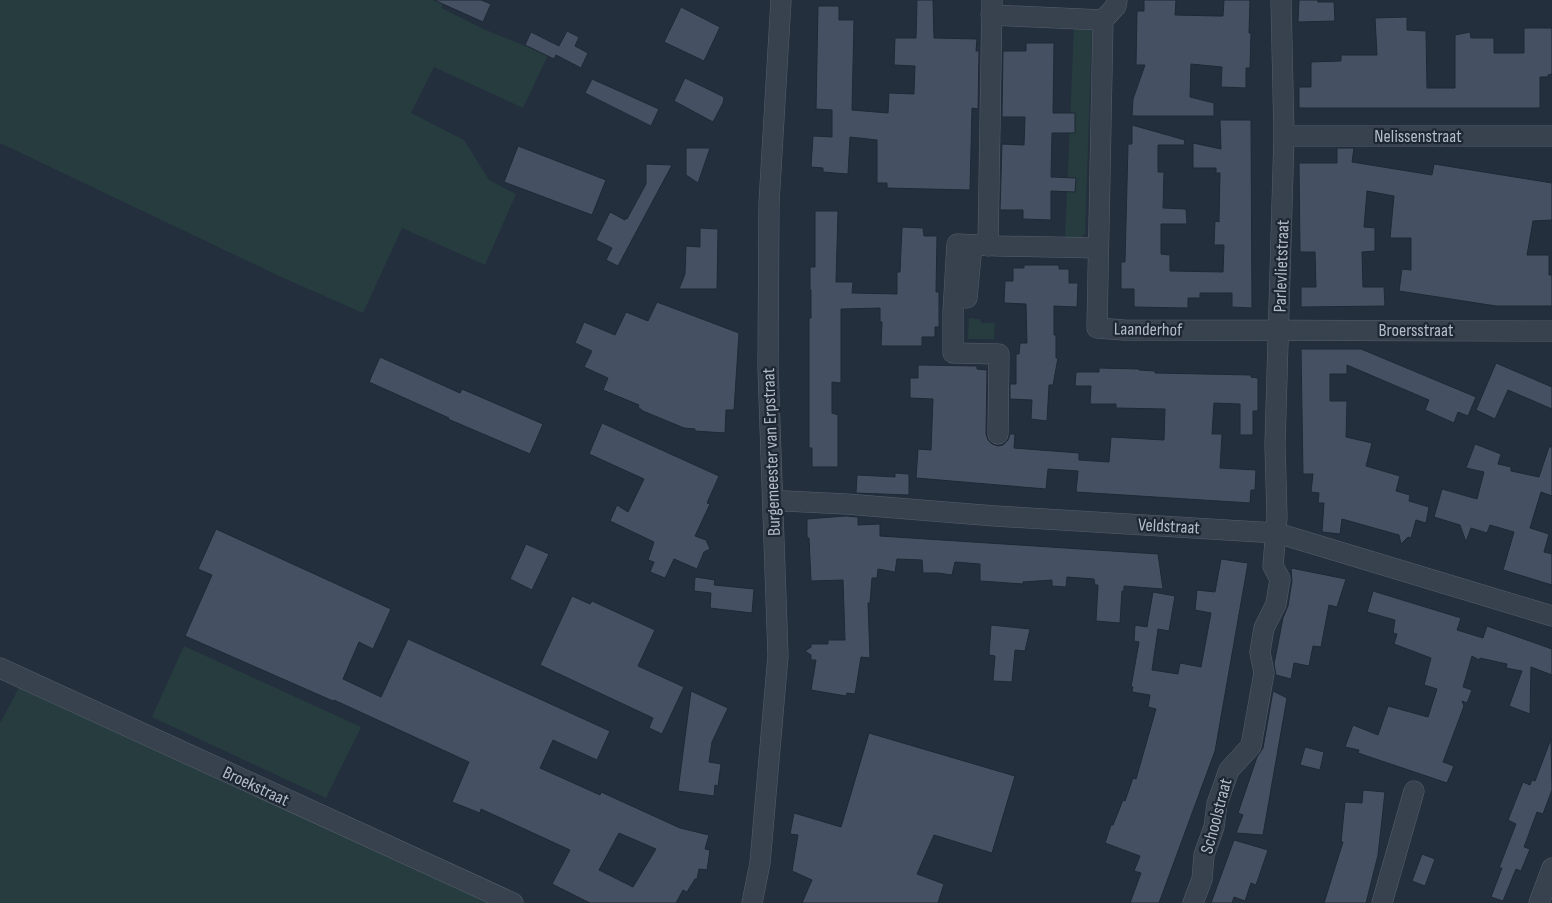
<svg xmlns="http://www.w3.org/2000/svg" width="1552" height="903" font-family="'Sofia Sans Condensed',sans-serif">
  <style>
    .green { fill: #263c3f }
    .building { fill: #455162; stroke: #1f2835; fill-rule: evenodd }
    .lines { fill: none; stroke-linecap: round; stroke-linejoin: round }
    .minor-casing { stroke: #565f6c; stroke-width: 21 }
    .minor { stroke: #38414e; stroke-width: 20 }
    .labels { text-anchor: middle; stroke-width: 4.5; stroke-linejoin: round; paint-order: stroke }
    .street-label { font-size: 18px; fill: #b4bcc9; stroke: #1d2633 }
  </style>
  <rect width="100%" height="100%" fill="#242f3e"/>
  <g class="green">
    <polygon points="0,0 445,0 441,8 481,28 548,55 523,108 434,67 411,113 464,140 489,180 516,194 485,265 402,228 363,313 279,276 0,143"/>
    <polygon points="1074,27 1092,28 1085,234 1079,239 1065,238"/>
    <polygon points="969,318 980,319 981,323 995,323 994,339 968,339"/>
    <polygon points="184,646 361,727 326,798 152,717"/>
    <polygon points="20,686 489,903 0,903 0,723"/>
  </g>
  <g class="building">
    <polygon points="434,0 481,0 491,4 483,22"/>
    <polygon points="917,0 933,0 934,38 977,39 976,51 979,51 978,109 972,108 970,190 887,188 887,183 877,183 877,140 850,137 848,174 823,172 823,168 811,167 813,136 832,137 832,110 816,109 818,6 839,6 839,20 854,20 852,110 888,113 889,93 914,94 915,66 894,65 895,38 916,38"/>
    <polygon points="1144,0 1176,0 1175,15 1217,16 1223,16 1224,0 1250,0 1249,33 1251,33 1250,68 1246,68 1246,88 1221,87 1222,67 1191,64 1190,97 1214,103 1214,116 1132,116 1133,99 1145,65 1136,65 1137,11 1144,11"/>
    <polygon points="1299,0 1318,0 1318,2 1334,2 1335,21 1298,22"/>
    <polygon points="681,7 720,27 704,61 664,42"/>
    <polygon points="1407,17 1407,30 1426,31 1427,88 1455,88 1455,35 1470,32 1471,38 1494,38 1494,53 1524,53 1524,28 1552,28 1552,74 1548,75 1548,77 1540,77 1540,108 1299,108 1299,87 1311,87 1311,62 1341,61 1341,55 1377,55 1375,18"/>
    <polygon points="567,31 579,37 575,46 588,53 581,68 556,55 554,59 525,45 531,32 559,46"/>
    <polygon points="1026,43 1054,43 1053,113 1075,113 1075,133 1052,133 1051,177 1076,178 1075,192 1051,191 1051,220 1023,219 1023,210 1000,210 1002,144 1024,145 1025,117 1002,117 1003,51 1026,51"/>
    <polygon points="685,78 724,97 723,103 713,122 674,101"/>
    <polygon points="592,79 659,109 651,126 585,93"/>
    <polygon points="1220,120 1251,120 1252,308 1232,307 1232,293 1200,293 1200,298 1188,298 1188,308 1134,307 1134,289 1121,289 1121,262 1125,262 1128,144 1132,144 1132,125 1185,140 1184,145 1158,145 1158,172 1164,172 1163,208 1186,209 1187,224 1161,224 1161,254 1170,255 1170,271 1223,272 1224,245 1214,245 1215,221 1219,222 1220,173 1216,173 1216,168 1193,168 1193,143 1221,149"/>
    <polygon points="518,146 606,180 592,215 504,182"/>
    <polygon points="686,148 710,148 698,183 686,175"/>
    <polygon points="1337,148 1354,148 1352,162 1432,175 1434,164 1552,183 1552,220 1533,221 1527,255 1549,255 1549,275 1552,275 1552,306 1496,306 1399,291 1402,269 1411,270 1411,238 1390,238 1394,196 1367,191 1364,227 1375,228 1375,251 1362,252 1363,287 1384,287 1385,306 1301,307 1301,287 1316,287 1315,252 1300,252 1299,163 1337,163"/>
    <polygon points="646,164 672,165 618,266 606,260 612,248 596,240 610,212 625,220 626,218 627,219 646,184"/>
    <polygon points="815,211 838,211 836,282 853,282 852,293 897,294 897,272 900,272 902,227 923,228 924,236 937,236 936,292 939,292 939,327 935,327 935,337 922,337 922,346 881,346 882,322 880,322 880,308 841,309 841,383 832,382 832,413 838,415 838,467 812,467 812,448 809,448 809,318 811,318 811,290 810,290 810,267 815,267"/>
    <polygon points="700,228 718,229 717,289 679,289 685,274 686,246 700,247"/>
    <polygon points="1024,265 1059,265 1059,269 1069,269 1069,283 1078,283 1077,307 1054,306 1054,335 1056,335 1056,358 1058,358 1053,385 1049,385 1047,421 1031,419 1032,400 1010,399 1010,384 1016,384 1016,354 1019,354 1020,343 1027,343 1026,304 1004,303 1005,281 1013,281 1013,268 1024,268"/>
    <polygon points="657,302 739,333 734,410 726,410 725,433 695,431 695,429 684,428 643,411 638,407 639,405 603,390 608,378 584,367 592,351 575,343 584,322 615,335 626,312 648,321"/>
    <polygon points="1301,349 1361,349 1476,397 1468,416 1458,412 1454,423 1425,410 1429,400 1347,365 1347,374 1330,374 1330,401 1347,401 1346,437 1372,443 1366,466 1400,476 1396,491 1410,495 1409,501 1429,507 1426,523 1416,520 1411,538 1408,537 1401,544 1399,535 1342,519 1340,534 1322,532 1324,503 1318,503 1319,493 1311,492 1313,474 1303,474"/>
    <polygon points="380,357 460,393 462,389 543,424 530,454 448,419 449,418 369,382"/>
    <polygon points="1496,363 1552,387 1552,409 1508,390 1495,419 1476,410"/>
    <polygon points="918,365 977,366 977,369 987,370 986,434 988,440 992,444 998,446 1003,445 1008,440 1010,434 1015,434 1014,448 1079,453 1079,460 1109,462 1111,437 1164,440 1165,409 1116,408 1116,404 1090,404 1091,386 1075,386 1076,372 1099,372 1099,368 1139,369 1139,370 1155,371 1155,373 1251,375 1251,377 1258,378 1258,411 1253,411 1253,435 1240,435 1240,404 1214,403 1212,434 1222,434 1220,468 1256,470 1255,490 1251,490 1250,503 1076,492 1078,471 1048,469 1046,489 916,478 918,449 931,450 933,399 910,398 910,378 918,378"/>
    <polygon points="602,423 719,476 707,503 710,504 695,536 706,540 710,549 704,552 697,569 674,559 665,578 650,572 654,562 648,560 654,542 610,521 617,505 628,512 644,479 589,454"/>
    <polygon points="1475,444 1501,454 1498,464 1511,467 1511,471 1539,477 1549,447 1552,447 1552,496 1541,492 1530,528 1549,534 1544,552 1552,554 1552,585 1503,570 1514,532 1490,525 1487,533 1471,528 1466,542 1460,525 1434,517 1442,489 1477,499 1484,472 1466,468"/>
    <polygon points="895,473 909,474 909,495 856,493 857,475 895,477"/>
    <polygon points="846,516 858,517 858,525 880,524 880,536 1158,554 1163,589 1124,586 1124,591 1122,591 1120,623 1096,621 1098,585 1095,585 1094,579 1067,577 1066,587 1052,586 1052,580 1023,582 1023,584 980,581 980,564 955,562 952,575 938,573 923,573 922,560 897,559 895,572 878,569 877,578 872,578 870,603 868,603 870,658 861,657 855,694 847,693 846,696 811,690 816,660 811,660 811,655 805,651 811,647 811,644 828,644 828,640 845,640 843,580 811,581 809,538 807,538 807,519"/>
    <path d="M216,529L391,609L373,649L359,642L343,679L381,697L408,639L610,731L597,760L553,740L540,768L600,795L601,792L680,828L709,835L705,849L710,850L707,870L699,869L697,879H695L687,892L683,890L676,903H590L552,884L570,850L481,809L480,813L452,802L469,762L334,700L333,701L185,636L212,575L198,569ZM619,833L656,849L633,887L599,870Z"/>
    <polygon points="526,544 549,554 532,590 510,579"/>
    <polygon points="1221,559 1248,563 1215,751 1159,903 1130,903 1141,873 1134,871 1140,856 1105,843 1111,825 1113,825 1123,800 1125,801 1133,778 1136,779 1156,709 1148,707 1150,695 1132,692 1133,687 1131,687 1139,642 1134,641 1135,625 1147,627 1153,592 1175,596 1169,631 1158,629 1152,670 1178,674 1180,663 1201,667 1211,613 1195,610 1197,590 1215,592"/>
    <polygon points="1291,568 1346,579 1337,607 1329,605 1321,647 1313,646 1309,666 1294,663 1291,679 1276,675 1274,664 1283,618 1288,606 1292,581"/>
    <polygon points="695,577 715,580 714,585 754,589 752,613 710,608 711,593 694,591"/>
    <polygon points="1373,591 1461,618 1457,630 1483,638 1487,626 1552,649 1552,675 1531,667 1530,714 1509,706 1522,671 1506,668 1507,664 1480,658 1479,660 1472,656 1463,687 1472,690 1467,703 1462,701 1464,706 1443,762 1454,766 1447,783 1358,753 1359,750 1345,747 1353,725 1378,735 1388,706 1428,717 1437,689 1424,685 1431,658 1394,644 1397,634 1393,633 1395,620 1367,612"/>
    <polygon points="572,596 590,604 592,601 655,630 638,666 684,687 662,734 649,728 653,718 540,665"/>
    <polygon points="991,625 1030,629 1025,651 1015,650 1012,682 993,681 995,656 989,655"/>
    <polygon points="691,691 728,708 712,742 709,762 721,764 718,786 715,785 714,796 678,791"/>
    <polygon points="1273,691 1287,698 1263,835 1236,833 1243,815 1238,813 1257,757 1263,748"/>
    <polygon points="869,733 1015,776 992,853 934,835 917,874 944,884 938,903 802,903 812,880 792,871 798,835 790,834 794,813 841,827"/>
    <polygon points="1551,739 1552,790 1543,814 1537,812 1524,847 1530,849 1521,871 1516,869 1503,901 1491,897 1502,868 1499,868 1516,824 1508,820 1523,782 1530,785 1532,780 1535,781"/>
    <polygon points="1305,747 1324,752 1320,770 1300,765"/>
    <polygon points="1363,790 1385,792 1378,855 1366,903 1324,903 1343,842 1341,842 1345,802 1362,803"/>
    <polygon points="1234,840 1268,850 1256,885 1251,883 1245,901 1234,897 1232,903 1211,903"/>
    <polygon points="1422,854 1435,859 1425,886 1412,881"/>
  </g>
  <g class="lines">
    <defs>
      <g id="minor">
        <polyline points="1117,0 1116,6 1103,20 1097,328 1124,330 1552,331"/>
        <polyline points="991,15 1103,20"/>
        <polyline points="1284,136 1552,136"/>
        <polyline points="988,246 992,0"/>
        <polyline points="967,298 972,245"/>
        <polyline points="998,434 999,354 953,353 953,312 957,244 999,246 1098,248"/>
        <polyline points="774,502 785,501 846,504 995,516 1277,533 1552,616"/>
        <polyline points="0,668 513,903"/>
        <polyline points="752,903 760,863 778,656 768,368 769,203 781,0"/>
        <polyline points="1193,903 1202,879 1204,855 1214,827 1217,804 1229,770 1251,746 1264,673 1260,652 1264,628 1276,604 1280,579 1273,566 1277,517 1275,445 1284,136 1281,0"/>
        <polyline points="1382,903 1414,791"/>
        <polyline points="1539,903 1552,868"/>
      </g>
    </defs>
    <use href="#minor" class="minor-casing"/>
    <use href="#minor" class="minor"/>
  </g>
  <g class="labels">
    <g class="street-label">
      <text x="1418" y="142">Nelissenstraat</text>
      <text transform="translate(1281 266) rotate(-88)" y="6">Parlevlietstraat</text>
      <text transform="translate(1148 329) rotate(1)" y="6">Laanderhof</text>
      <text x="1416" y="336">Broersstraat</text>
      <text transform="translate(771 452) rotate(-92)" y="6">Burgemeester van Erpstraat</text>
      <text transform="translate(1169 526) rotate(3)" y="6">Veldstraat</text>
      <text transform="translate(256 786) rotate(25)" y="6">Broekstraat</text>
      <text transform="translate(1216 816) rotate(-75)" y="6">Schoolstraat</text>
    </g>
  </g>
</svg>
